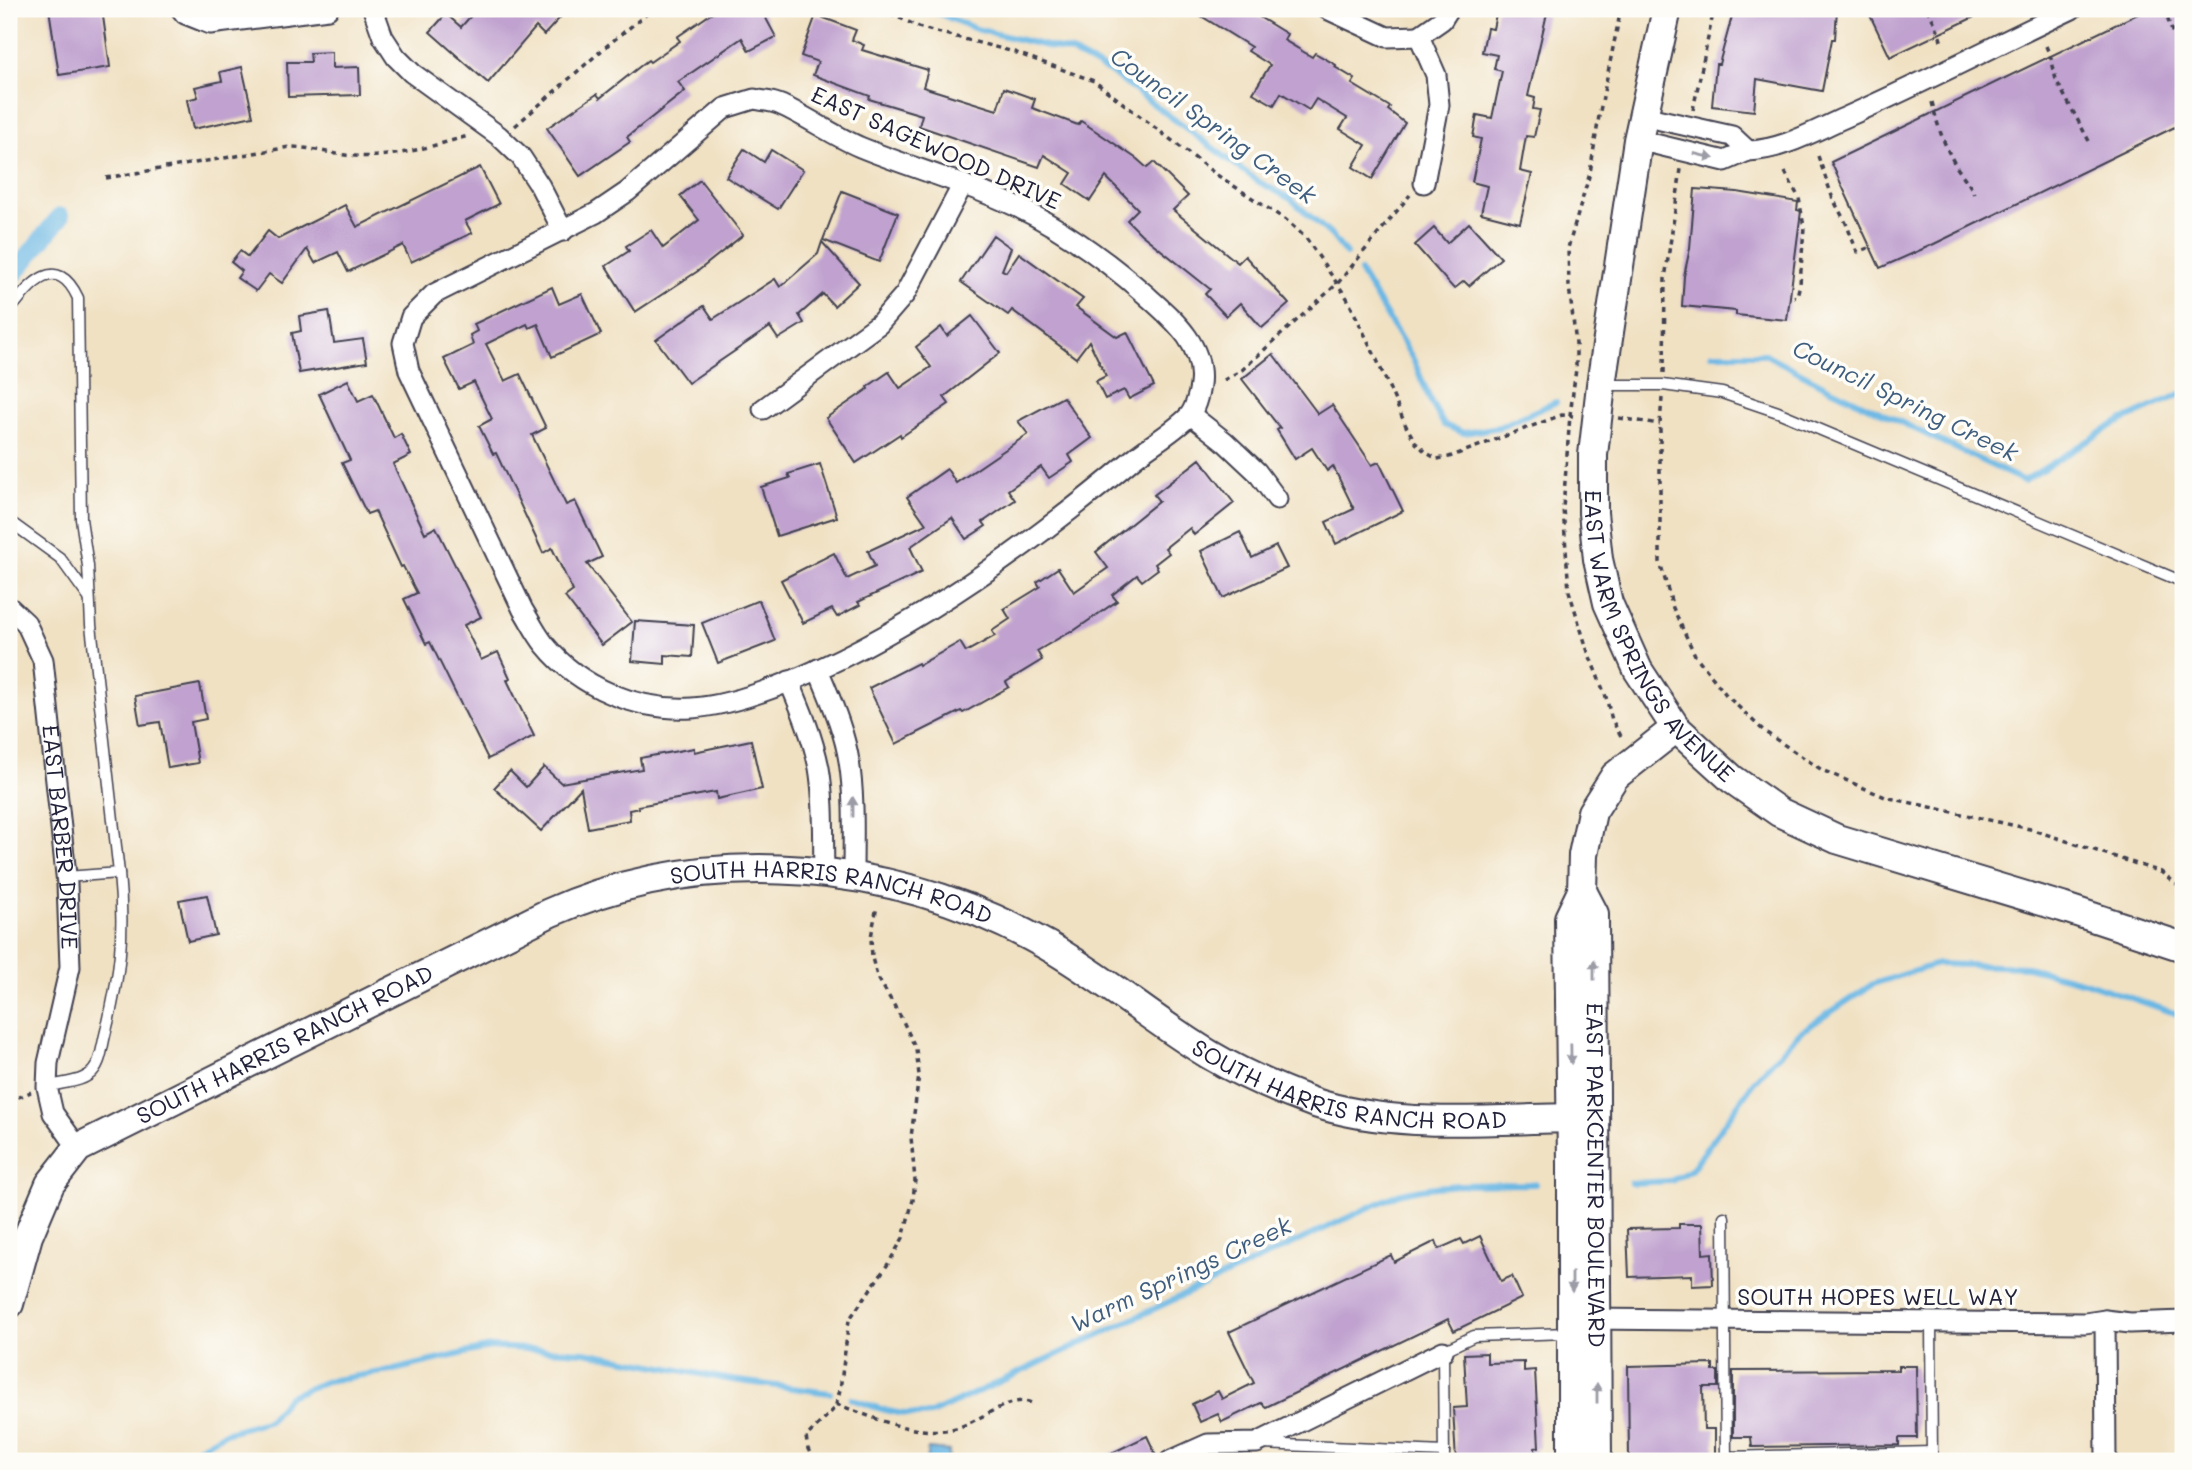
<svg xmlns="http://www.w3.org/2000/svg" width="2192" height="1470" font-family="Mali,sans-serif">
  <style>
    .water { fill: #6ab7e4; stroke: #466c90; stroke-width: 2 }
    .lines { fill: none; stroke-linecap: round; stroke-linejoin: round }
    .stream { stroke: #6ab7e4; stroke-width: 6 }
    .canal { stroke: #6ab7e4; stroke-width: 19 }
    .building { fill: #c0a1cf }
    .lane-casing { stroke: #413f4f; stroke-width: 13 }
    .street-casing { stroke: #413f4f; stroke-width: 23 }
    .secondary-casing { stroke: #413f4f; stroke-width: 32 }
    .path { stroke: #413f4f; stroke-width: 3.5; stroke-dasharray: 5 5; stroke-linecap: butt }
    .lane { stroke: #fff; stroke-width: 10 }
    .street { stroke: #fff; stroke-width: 19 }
    .secondary { stroke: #fff; stroke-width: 28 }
    .oneway { fill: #9c9ca7 }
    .labels { text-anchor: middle; stroke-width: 7; stroke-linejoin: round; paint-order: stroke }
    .street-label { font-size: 23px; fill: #22223b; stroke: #fdfcf7 }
    .water-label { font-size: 24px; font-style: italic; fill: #3f5e7f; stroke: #fdfcf7 }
  </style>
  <rect width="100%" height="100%" fill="#fdfcf7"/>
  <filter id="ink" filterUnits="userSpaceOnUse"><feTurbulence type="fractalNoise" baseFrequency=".0143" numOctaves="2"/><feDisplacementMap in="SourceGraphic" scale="14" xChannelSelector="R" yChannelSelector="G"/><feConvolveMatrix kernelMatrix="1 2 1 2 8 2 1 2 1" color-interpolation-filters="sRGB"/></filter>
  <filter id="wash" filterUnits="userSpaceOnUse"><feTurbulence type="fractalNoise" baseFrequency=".00686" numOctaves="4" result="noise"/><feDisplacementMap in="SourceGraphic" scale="28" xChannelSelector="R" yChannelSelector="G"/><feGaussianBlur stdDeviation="1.57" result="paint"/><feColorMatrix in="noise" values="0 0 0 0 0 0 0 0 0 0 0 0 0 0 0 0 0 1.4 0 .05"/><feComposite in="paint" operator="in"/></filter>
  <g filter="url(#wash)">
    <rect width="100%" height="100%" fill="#f0e1c3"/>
    <polygon class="water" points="928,1449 949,1451 948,1461 926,1461"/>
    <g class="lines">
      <g class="stream">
        <polyline points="928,9 976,29 1071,52 1110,72 1259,182 1291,199 1332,236 1346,254"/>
        <polyline points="1360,272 1413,359 1431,402 1444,425 1464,433 1499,427 1556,402"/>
        <polyline points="1712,354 1765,354 1827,387 2024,481 2115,424 2183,393"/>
        <polyline points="1631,1183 1671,1181 1691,1170 1756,1079 1799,1033 1873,984 1937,964 2027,967 2085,982 2183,1016"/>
        <path d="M851,1399C878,1408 902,1418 931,1414L1398,1194C1439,1182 1492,1185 1535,1184"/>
        <polyline points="181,1461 186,1455 225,1433 269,1420 289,1396 327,1381 394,1370 490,1347 584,1352 732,1380 830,1393"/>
      </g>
      <polyline class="canal" points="9,280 60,217"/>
    </g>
    <g id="blocks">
      <g class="building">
        <polygon points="49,9 102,9 110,67 59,75"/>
        <polygon points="477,9 568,9 544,35 536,27 488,83 430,32 446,14 461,27"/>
        <polygon points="718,9 761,9 776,37 749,51 742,38 678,82 685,91 627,137 630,142 580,176 547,128 597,94 600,98 648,60 650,62 680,41 677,37"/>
        <polygon points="1190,9 1260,9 1256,15 1287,34 1284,40 1312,57 1315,53 1336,65 1335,67 1355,79 1352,84 1390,107 1388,110 1405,123 1372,179 1353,167 1366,145 1340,129 1347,118 1316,99 1309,110 1281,93 1274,105 1253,93 1270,65 1248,51 1251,47"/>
        <polygon points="1497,9 1548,9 1528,96 1535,98 1533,109 1540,110 1534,137 1526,136 1520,171 1532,174 1520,223 1481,213 1487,186 1472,182 1481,139 1473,137 1477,115 1492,118 1502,71 1494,69 1497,55 1482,52 1487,28 1493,29"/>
        <polygon points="1734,9 1837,9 1835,39 1832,39 1822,91 1757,79 1754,111 1712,106 1716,64 1719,64"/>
        <polygon points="1867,9 1991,9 1890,57"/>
        <polygon points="2148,9 2183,9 2183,123 1934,244 1880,268 1831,162"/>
        <polygon points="816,15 856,30 852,40 864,45 862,50 928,70 923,87 997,110 1004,88 1035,99 1032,108 1078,125 1081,121 1137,159 1147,168 1154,162 1188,196 1173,210 1238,263 1245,256 1289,304 1262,328 1240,303 1226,316 1205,294 1210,289 1141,234 1127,220 1138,209 1106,177 1090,201 1065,184 1072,173 1044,155 1039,167 919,126 922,115 869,99 870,96 813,75 818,62 801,56"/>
        <polygon points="332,52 332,68 359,67 360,95 288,97 287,62 311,62 310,53"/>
        <polygon points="242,67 253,116 193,129 187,100 198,97 195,87 222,81 220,72"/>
        <polygon points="744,149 764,162 771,150 803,170 778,209 726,177"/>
        <polygon points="480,167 499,204 465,221 472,233 411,262 403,245 348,272 338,252 315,263 307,249 282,283 269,274 256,291 237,278 242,271 231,262 240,251 248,257 268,231 278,239 345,205 357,227"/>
        <polygon points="700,180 743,235 698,271 635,312 606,266 629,251 626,246 651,230 663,248 699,220 680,196"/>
        <polygon points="1695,189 1737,192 1798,202 1797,210 1801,211 1787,320 1736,315 1736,311 1682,306 1684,276 1690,248"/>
        <polygon points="842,191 898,213 879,262 823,240"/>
        <polygon points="1469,223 1501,258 1469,286 1464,281 1454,289 1415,245 1434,228 1447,243"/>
        <polygon points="993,235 1011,248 1002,270 1006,272 1019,253 1083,299 1076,307 1117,337 1127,332 1154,386 1129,399 1124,390 1105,399 1096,381 1106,376 1089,341 1076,358 1012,310 1008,315 961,282"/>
        <polygon points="822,242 859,283 834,306 823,294 799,315 804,323 778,339 770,327 688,383 656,340 704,306 713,319 775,279 780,287 818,254"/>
        <polygon points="552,287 559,304 582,294 601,334 552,357 538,324 529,328 527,324 486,344 505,381 520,374 546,428 532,435 566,505 575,501 602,557 587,564 632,622 602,645 565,597 573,591 552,548 543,553 496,453 493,454 479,426 492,419 474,382 459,389 444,359 473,345 470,335 477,331 474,324"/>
        <polygon points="329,311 334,343 363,339 367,362 299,373 292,333 301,331 299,316"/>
        <polygon points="972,316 1000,353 944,397 949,404 901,437 900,434 856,463 826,418 868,389 867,387 889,372 900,388 931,367 916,347 941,327 947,336"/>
        <polygon points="1273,354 1318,414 1332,405 1372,465 1379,462 1403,511 1336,544 1326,522 1354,509 1333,466 1327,471 1312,448 1295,459 1277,430 1280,428 1242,379"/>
        <polygon points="348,380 358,401 373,394 394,438 401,434 411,455 393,464 425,533 436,527 481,617 464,625 481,660 498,652 510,678 507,680 534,736 488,759 430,642 426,644 404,599 417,593 403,566 401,567 375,511 367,514 342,463 350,460 319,394"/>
        <polygon points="1063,397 1092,438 1069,455 1073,462 1049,478 1041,467 1008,490 1015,500 983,522 986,526 966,539 952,518 910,547 922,572 858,602 860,605 837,617 832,609 803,623 781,580 834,553 847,579 875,566 868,551 926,524 907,497 947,469 956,483 1028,434 1018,421"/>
        <polygon points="1200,459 1234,503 1194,535 1190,528 1165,548 1169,553 1155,564 1158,569 1142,581 1137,575 1112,595 1117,601 1072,632 1071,631 1037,651 1042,660 1006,682 1009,687 963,713 961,711 896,744 869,688 918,663 919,665 960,642 966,652 995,636 992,631 1010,619 1004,609 1040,587 1037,582 1058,568 1074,592 1108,568 1096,552 1159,501 1154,495"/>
        <polygon points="820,464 837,517 777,536 761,487 790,478 788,474"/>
        <polygon points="1240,532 1252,558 1276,546 1287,568 1223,598 1201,551"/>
        <polygon points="759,600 775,641 718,663 702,623"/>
        <polygon points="635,621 694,625 692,657 665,655 665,664 632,661"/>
        <polygon points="200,684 206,719 191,722 198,763 168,768 160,722 140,725 135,696"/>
        <polygon points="751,740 762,789 717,799 716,792 638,806 639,808 629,810 630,820 588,828 581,788 541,831 494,788 510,771 526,787 544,767 561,783 642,769 640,758 694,748 694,752"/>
        <polygon points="207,895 216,935 188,941 179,900"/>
        <polygon points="1679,1224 1702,1224 1703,1254 1712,1253 1713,1285 1692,1286 1692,1275 1629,1277 1627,1229 1679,1228"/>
        <polygon points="1480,1236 1501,1281 1512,1276 1522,1298 1454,1331 1448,1319 1266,1407 1261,1403 1222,1422 1218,1414 1200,1422 1192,1404 1218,1391 1222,1399 1254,1383 1229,1332 1391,1255 1394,1262 1436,1241 1439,1249 1461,1239 1464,1244"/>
        <polygon points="1487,1353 1487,1363 1524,1362 1524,1371 1535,1370 1539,1447 1535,1448 1536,1461 1456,1461 1453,1408 1467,1407 1464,1354"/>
        <polygon points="1713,1364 1713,1371 1718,1371 1718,1387 1703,1387 1704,1429 1715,1429 1715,1461 1629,1461 1628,1366"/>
        <polygon points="1898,1366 1916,1366 1917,1438 1899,1438 1899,1445 1752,1447 1751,1437 1733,1437 1733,1371 1898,1370"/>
        <polygon points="1147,1436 1156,1455 1144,1461 1095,1461"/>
      </g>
    </g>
  </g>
  <g filter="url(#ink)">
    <use href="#blocks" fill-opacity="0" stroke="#413f4f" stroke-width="2"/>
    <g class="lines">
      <defs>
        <g id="lane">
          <path d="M9,311C29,286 56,251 78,298L81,519L88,566L91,625L119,873L66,877"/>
          <polyline points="1602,385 1663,385 1722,393 1778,412 2183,582"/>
          <polyline points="9,521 60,558 89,598"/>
          <path d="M47,1087C61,1082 83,1083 93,1071C101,1062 102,1047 105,1035C120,976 125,934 119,873"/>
          <polyline points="1724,1217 1726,1461"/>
          <polyline points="1931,1322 1932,1461"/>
          <polyline points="1262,1444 1444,1452"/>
          <polyline points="1726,1457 1932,1452"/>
          <polyline points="1444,1461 1443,1351 1474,1336 1568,1333"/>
        </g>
        <g id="street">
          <polyline points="181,9 185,14 210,24 328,9"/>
          <polyline points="373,9 383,37 396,57 412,73 499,136 521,157 540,186 563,231"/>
          <polyline points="1327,9 1387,37 1419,36"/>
          <polyline points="1419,36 1436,75 1439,105 1424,183"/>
          <polyline points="1419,36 1442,20 1449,9"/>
          <path d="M754,99C763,101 773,101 781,105C808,117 832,135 860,147C911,168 965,182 1015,206C1064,229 1106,260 1146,295C1174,320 1205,345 1200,385C1199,395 1194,411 1188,417C1172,433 1150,445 1133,459C1044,534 947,606 842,658C801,678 738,705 692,708C637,711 580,688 545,645C536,634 530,621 523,610L409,371L403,343L411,317L434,294L596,213L627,192L725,108Z"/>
          <polyline points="1638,140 1725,161 1748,151 1732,136 1643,116"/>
          <path d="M1748,151C1782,150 1814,131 1844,118C1921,84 1996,45 2072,9"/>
          <polyline points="763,409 879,324 905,294 963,184"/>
          <polyline points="1191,415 1224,441 1257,472 1277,499"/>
          <path id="s1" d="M9,607L26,623L43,660L67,884L70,967L48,1063L47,1087L53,1113L78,1148"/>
          <path d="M818,669C830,699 844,729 849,761C855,799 853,838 853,876"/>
          <path d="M789,681C801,709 813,738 819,768C825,802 823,837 824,871"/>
          <polyline points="1584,1319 2085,1323 2105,1320 2130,1323 2183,1321"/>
          <polyline points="2105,1320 2106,1461"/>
          <polyline points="1170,1461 1208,1444 1257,1443 1443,1351"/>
        </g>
        <g id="secondary">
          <path id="s2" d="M1667,9L1638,140L1601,385L1593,455V513L1598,559L1608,603L1638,670L1676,728L1732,779L1779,812L1837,839L2062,907L2183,947"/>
          <path id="s3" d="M1582,891L1594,914L1597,1461"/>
          <path id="s4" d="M9,1304L28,1236L50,1184L78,1148L549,913C709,842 897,860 1048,946C1105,979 1155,1022 1210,1055C1242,1074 1277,1089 1312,1102C1401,1132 1503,1117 1595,1118"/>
          <polyline points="1572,1461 1572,1164 1569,918 1582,891 1583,855 1592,812 1615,776 1676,728"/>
        </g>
      </defs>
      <use href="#lane" class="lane-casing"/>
      <use href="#street" class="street-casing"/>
      <use href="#secondary" class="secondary-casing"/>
      <g class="path">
        <polyline points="881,9 921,28 1014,52 1094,81 1217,175 1286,220 1306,238 1347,298 1377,360 1406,426 1416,443 1427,453 1437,459 1449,457 1562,415 1573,416"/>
        <polyline points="1927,9 1936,25 1942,43"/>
        <polyline points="2164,9 2173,34 2183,55"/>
        <polyline points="2046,46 2052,61 2056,80 2089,141"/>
        <path d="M1932,102C1938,127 1943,143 1956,166C1962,176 1970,183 1974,194"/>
        <polyline points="1693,110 1714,9"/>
        <polyline points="515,126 609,44 653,9"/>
        <polyline points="1818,156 1833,199 1846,223 1856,249 1858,252 1868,248"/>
        <polyline points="1785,172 1799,198 1804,227 1800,284 1797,296 1794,297"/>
        <path d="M106,178L290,147C312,147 332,155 355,156C392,159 432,146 468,136"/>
        <polyline points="1664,373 1665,279 1681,169"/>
        <polyline points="1224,380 1242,370 1338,283 1410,195"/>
        <polyline points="1662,398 1660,424 1660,562 1673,608 1695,655 1727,696 1765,732 1822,770 1885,797 2030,829 2161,872 2183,889"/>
        <polyline points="1619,418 1660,424"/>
        <polyline points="1621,736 1612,720 1606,697 1588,652 1569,591 1563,508 1570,415 1576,369 1576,344 1569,286 1568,248 1590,173 1599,116 1621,9"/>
        <polyline points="9,1101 31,1092"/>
        <path d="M836,1404C874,1417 914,1438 956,1428C977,1423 1011,1394 1031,1403"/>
        <polyline points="814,1461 808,1449 806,1437 835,1408 840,1390 849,1320 888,1264 903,1238 913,1200 915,1180 911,1137 919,1075 916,1049 902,1019 877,976 872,958 871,937 877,906"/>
      </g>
      <use href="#lane" class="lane"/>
      <use href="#street" class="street"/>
      <use href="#secondary" class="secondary"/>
    </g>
    <defs><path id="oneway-solid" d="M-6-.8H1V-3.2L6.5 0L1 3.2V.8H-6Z" transform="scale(1.75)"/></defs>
    <g class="oneway">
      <use href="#oneway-solid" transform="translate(1704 156) rotate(14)"/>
      <use href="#oneway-solid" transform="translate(853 807) rotate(-90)"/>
      <use href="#oneway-solid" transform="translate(1594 970) rotate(-90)"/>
      <use href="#oneway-solid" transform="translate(1571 1054) rotate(89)"/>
      <use href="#oneway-solid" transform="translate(1572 1282) rotate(90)"/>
      <use href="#oneway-solid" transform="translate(1597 1393) rotate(-90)"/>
    </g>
  </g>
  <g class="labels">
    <g class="street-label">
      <text transform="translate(936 148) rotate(24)" y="8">EAST SAGEWOOD DRIVE</text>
      <text dy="8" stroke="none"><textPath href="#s2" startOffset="653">EAST WARM SPRINGS AVENUE</textPath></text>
      <text dy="8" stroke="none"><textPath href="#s1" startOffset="242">EAST BARBER DRIVE</textPath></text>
      <text dy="8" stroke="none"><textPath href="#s4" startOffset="990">SOUTH HARRIS RANCH ROAD</textPath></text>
      <text dy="8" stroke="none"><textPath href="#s4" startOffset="404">SOUTH HARRIS RANCH ROAD</textPath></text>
      <text dy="8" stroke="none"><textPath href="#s4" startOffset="1558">SOUTH HARRIS RANCH ROAD</textPath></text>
      <text dy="8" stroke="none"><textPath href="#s3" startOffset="287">EAST PARKCENTER BOULEVARD</textPath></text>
      <text x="1878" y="1305">SOUTH HOPES WELL WAY</text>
    </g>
    <g class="water-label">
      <text transform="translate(1213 126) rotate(36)" y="8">Council Spring Creek</text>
      <text transform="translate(1905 401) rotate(26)" y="8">Council Spring Creek</text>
      <text transform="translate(1181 1275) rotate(-25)" y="8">Warm Springs Creek</text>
    </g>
  </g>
  <rect width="2192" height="1470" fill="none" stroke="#fdfcf7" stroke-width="35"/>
</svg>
